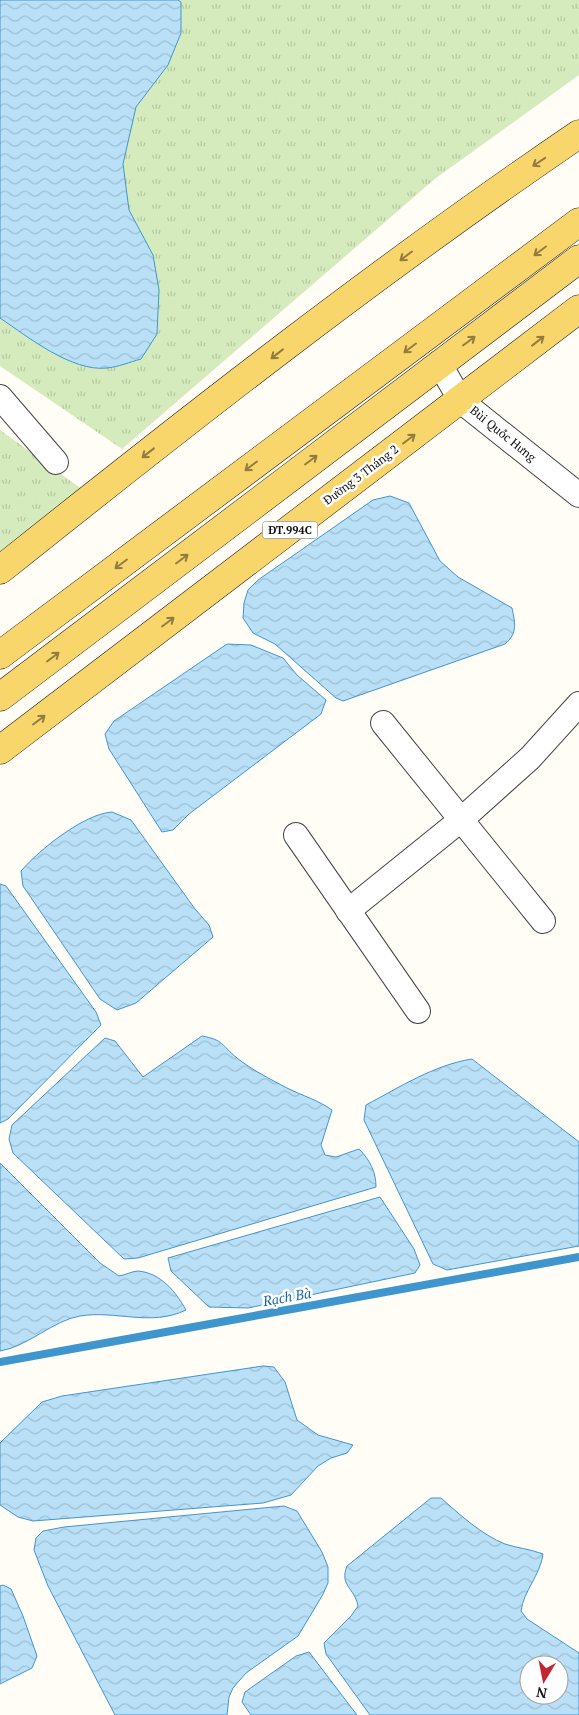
<svg xmlns="http://www.w3.org/2000/svg" width="579" height="1715" font-family="'PT Serif',serif">
  <style>
    .grass { fill: url(#grass-tufts) }
    .water { fill: url(#water-waves); stroke: #3f96cf; fill-rule: evenodd }
    .lines { fill: none; stroke-linecap: round; stroke-linejoin: round }
    .stream { stroke: #3f96cf; stroke-width: 8 }
    .minor-casing { stroke: #444; stroke-width: 26 }
    .primary-casing { stroke: #222; stroke-width: 29 }
    .minor { stroke: #fff; stroke-width: 24 }
    .primary { stroke: #f9d66b; stroke-width: 28 }
    .oneway { stroke: #917d42 }
    .labels { text-anchor: middle; stroke-width: 5; stroke-linejoin: round; paint-order: stroke }
    .shield { fill: #fff; stroke: #585858; stroke-width: 1 }
    .shield-label { font-size: 11px; font-weight: bold; fill: #111 }
    .street-label { font-size: 12px; fill: #111; stroke: #fff }
    .water-label { font-size: 14px; font-style: italic; fill: #1768a6; stroke: #fff }
  </style>
  <defs>
    <pattern id="grass-tufts" width="24" height="20" patternUnits="userSpaceOnUse" patternTransform="scale(1.25)"><rect width="24" height="20" fill="#d5ebbd"/><path d="M3 7l-1-3M5 7V3M7 7l1-3M15 17l-1-3M17 17v-4M19 17l1-3" fill="none" stroke="#b6c8a1"/></pattern>
    <pattern id="water-waves" width="16" height="10" patternUnits="userSpaceOnUse" patternTransform="scale(1.25)"><rect width="16" height="10" fill="#b9e0f7"/><path d="M0 5q4-4 8 0t8 0" fill="none" stroke="#9ebfd3"/></pattern>
  </defs>
  <rect width="100%" height="100%" fill="#fffdf5"/>
  <g class="grass">
    <polygon points="0,0 579,0 579,75 436,178 122,449 0,366"/>
    <polygon points="0,430 86,492 0,557"/>
  </g>
  <g class="water">
    <path d="M0,0H178L181,2V33L168,65L136,107L123,164L129,210L153,255L159,290L157,334L141,359C130,362 118,367 107,368C72,372 28,337 0,318Z"/>
    <path d="M390,496L409,503L440,561L458,577L512,608C515,623 518,633 505,644L343,701L336,698L275,644L253,633L243,618L244,603L248,590L258,580L373,500Z"/>
    <polygon points="227,644 251,645 283,658 297,675 326,700 321,714 189,814 173,830 162,832 109,749 105,734 114,721"/>
    <path d="M112,812L131,820L195,909L209,925L213,937L136,1003L117,1010L100,999L23,886L21,871C40,849 84,814 112,812Z"/>
    <polygon points="0,884 6,886 96,1012 101,1025 8,1119 0,1123"/>
    <path d="M202,1036C224,1040 221,1045 237,1058C252,1070 270,1079 287,1088C303,1096 318,1100 332,1110L321,1145L325,1155L336,1157L359,1149C370,1160 376,1172 376,1187L138,1258L124,1259L13,1153L9,1139L12,1125L105,1038L115,1041L143,1077Z"/>
    <path d="M472,1059L579,1142V1246L447,1270L433,1264L364,1120L366,1105C400,1087 434,1065 472,1059Z"/>
    <path d="M0,1163L100,1263L119,1276C125,1275 133,1271 138,1271C161,1273 176,1292 186,1310C151,1327 116,1310 80,1316C54,1320 27,1347 0,1351Z"/>
    <polygon points="380,1197 414,1249 420,1265 415,1273 248,1308 209,1307 171,1271 168,1258"/>
    <polygon points="263,1366 274,1367 285,1382 297,1420 318,1435 353,1445 347,1453 331,1458 318,1466 291,1495 263,1503 33,1521 18,1517 0,1505 0,1443 42,1402 62,1396"/>
    <path d="M431,1498H441C459,1514 482,1535 505,1544C517,1548 530,1549 543,1554C540,1576 524,1590 521,1611L527,1619L579,1653V1715H370L326,1654L324,1643L351,1616L358,1606C355,1588 339,1586 347,1566ZM529,1665H559V1695H529Z"/>
    <polygon points="284,1506 297,1511 322,1552 328,1567 328,1583 322,1596 298,1636 246,1673 233,1688 229,1697 227,1715 115,1715 48,1586 34,1550 36,1538 43,1531 64,1527"/>
    <polygon points="3,1585 11,1589 23,1616 37,1656 32,1668 0,1684 0,1586"/>
    <polygon points="309,1652 357,1715 251,1715 242,1702 245,1692 296,1656"/>
  </g>
  <g class="lines">
    <polyline class="stream" points="0,1362 579,1257"/>
    <defs>
      <g id="minor">
        <polyline points="439,363 461,401 579,495"/>
        <polyline points="0,397 56,462"/>
        <polyline points="383,723 543,921"/>
        <polyline points="296,835 418,1011"/>
        <polyline points="348,911 462,819 530,758 579,704"/>
      </g>
      <g id="primary">
        <path d="M0,570C189,419 379,270 579,134"/>
        <polyline points="0,655 579,222"/>
        <polyline points="0,697 579,259"/>
        <polyline points="0,750 579,309"/>
      </g>
    </defs>
    <use href="#minor" class="minor-casing"/>
    <use href="#primary" class="primary-casing"/>
    <use href="#minor" class="minor"/>
    <use href="#primary" class="primary"/>
  </g>
  <defs><path id="oneway-shaft" d="M-6 0H5M1.5-3L5.5 0L1.5 3" fill="none" stroke-width="1.6" stroke-linecap="round" stroke-linejoin="round" transform="scale(1.25)"/></defs>
  <g class="oneway">
    <use href="#oneway-shaft" transform="translate(539 162) rotate(146)"/>
    <use href="#oneway-shaft" transform="translate(540 251) rotate(143)"/>
    <use href="#oneway-shaft" transform="translate(406 256) rotate(143)"/>
    <use href="#oneway-shaft" transform="translate(469 341) rotate(-37)"/>
    <use href="#oneway-shaft" transform="translate(538 341) rotate(-38)"/>
    <use href="#oneway-shaft" transform="translate(410 348) rotate(143)"/>
    <use href="#oneway-shaft" transform="translate(277 354) rotate(142)"/>
    <use href="#oneway-shaft" transform="translate(409 439) rotate(-37)"/>
    <use href="#oneway-shaft" transform="translate(148 453) rotate(142)"/>
    <use href="#oneway-shaft" transform="translate(311 460) rotate(-37)"/>
    <use href="#oneway-shaft" transform="translate(251 466) rotate(143)"/>
    <use href="#oneway-shaft" transform="translate(182 559) rotate(-37)"/>
    <use href="#oneway-shaft" transform="translate(121 564) rotate(143)"/>
    <use href="#oneway-shaft" transform="translate(168 622) rotate(-37)"/>
    <use href="#oneway-shaft" transform="translate(53 657) rotate(-37)"/>
    <use href="#oneway-shaft" transform="translate(39 720) rotate(-37)"/>
  </g>
  <g class="labels">
    <rect class="shield" x="262.5" y="521.5" width="55" height="17" rx="4"/>
    <g class="shield-label">
      <text x="290" y="534">ĐT.994C</text>
    </g>
    <g class="street-label">
      <text transform="translate(503 434) rotate(39)" y="4">Bùi Quốc Hưng</text>
      <text transform="translate(361 475) rotate(-37)" y="4">Đường 3 Tháng 2</text>
    </g>
    <g class="water-label">
      <text transform="translate(287 1297) rotate(-10)" y="5">Rạch Bà</text>
    </g>
  </g>
  <g transform="translate(544 1680) rotate(190)"><circle r="24" fill="#ffffff" stroke="#a0a0a0"/>
  <path d="M0-4L9 19L0 12L-9 19Z" fill="#c4262e"/>
  <text y="-8" font-size="14" font-weight="bold" text-anchor="middle" fill="#111111">N</text>
  </g>
</svg>
